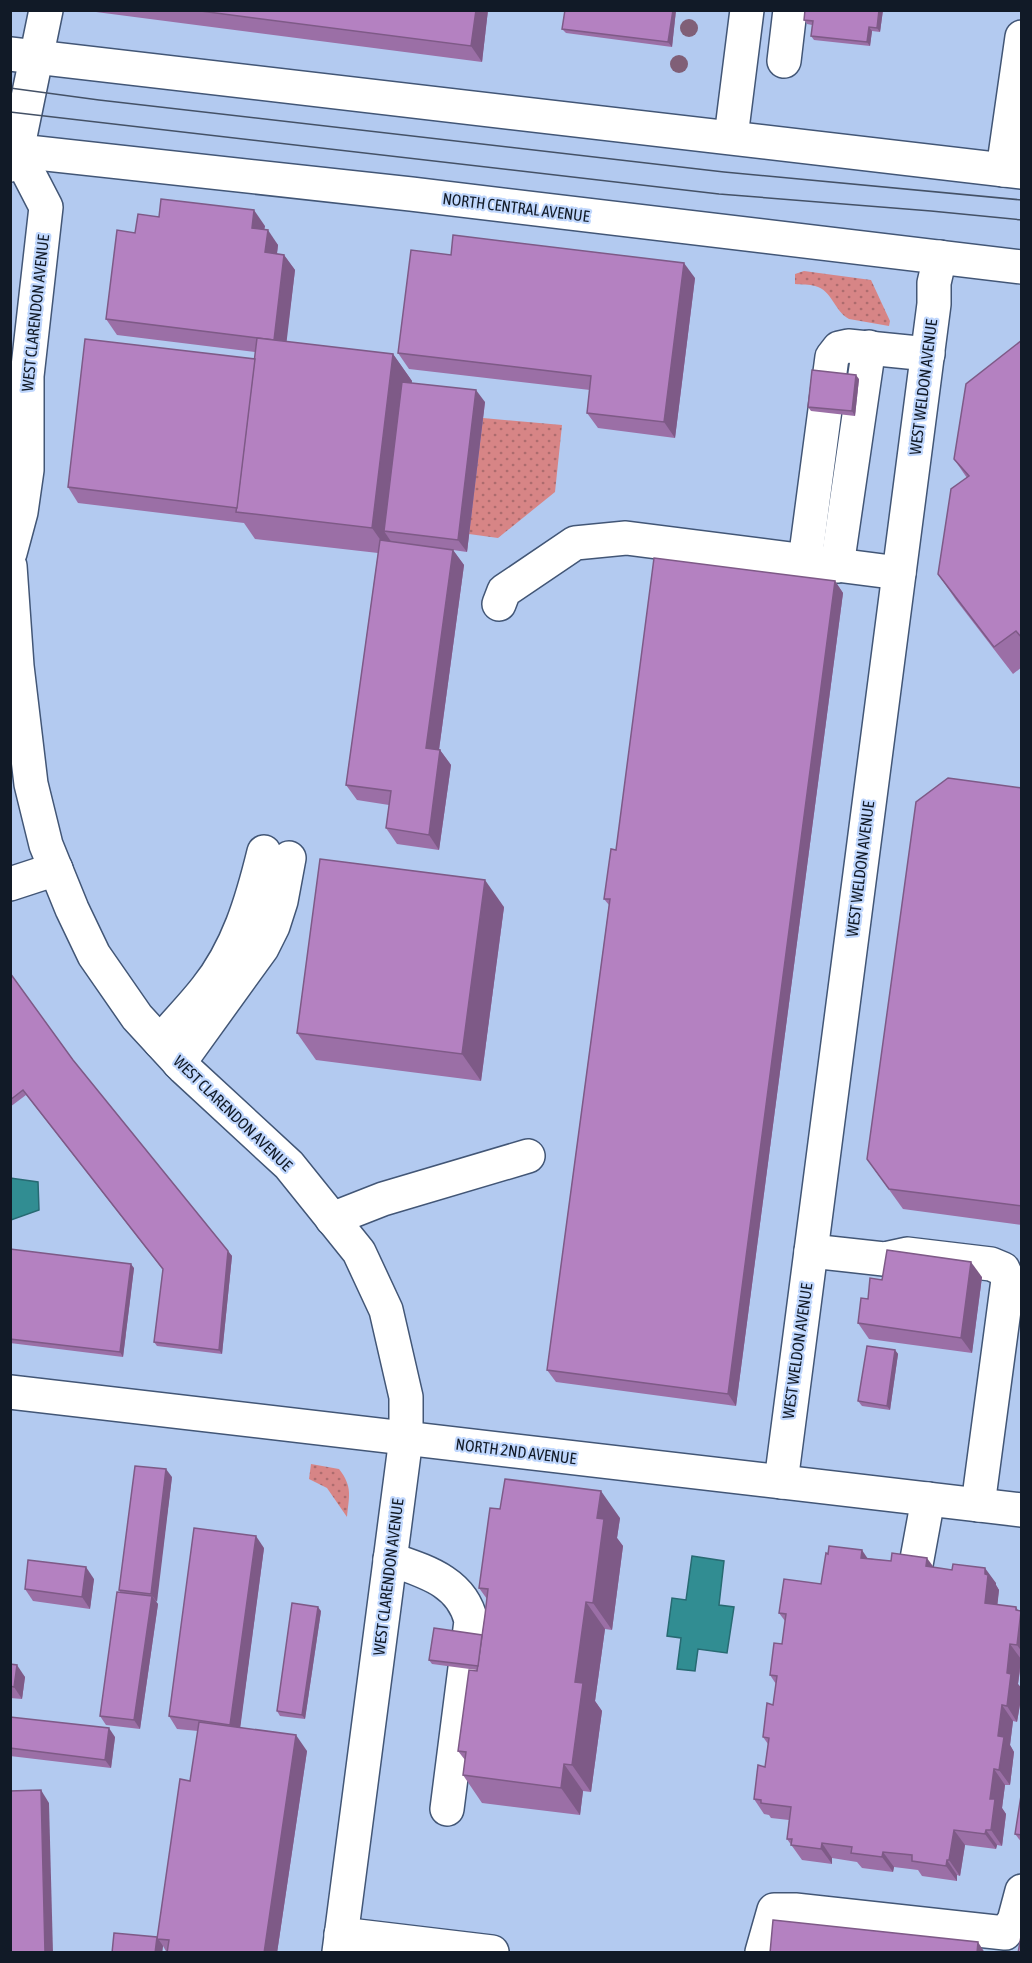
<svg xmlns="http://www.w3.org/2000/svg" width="1032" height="1963" font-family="'Asap Condensed',sans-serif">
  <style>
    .grass { fill: url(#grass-dots) }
    .water { fill: #318d92; stroke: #276a72; stroke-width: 1.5 }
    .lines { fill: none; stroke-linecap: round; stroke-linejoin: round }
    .minor-casing { stroke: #425676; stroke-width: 36 }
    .major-casing { stroke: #425676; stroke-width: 36 }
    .minor { stroke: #fff; stroke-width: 33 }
    .major { stroke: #fff; stroke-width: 33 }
    .tram { stroke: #445166; stroke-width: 1.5 }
    .tree { fill: #805f77 }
    .wall { fill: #9b6fa6 }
    .shaded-wall { fill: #7e5a87 }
    .building { fill: #b481c1; stroke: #7e5a87; stroke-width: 1.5 }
    .labels { text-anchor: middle; stroke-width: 4.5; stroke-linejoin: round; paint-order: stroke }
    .street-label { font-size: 16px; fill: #111a27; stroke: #c0d7fd }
  </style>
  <defs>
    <pattern id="grass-dots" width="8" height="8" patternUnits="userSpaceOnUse" patternTransform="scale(1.5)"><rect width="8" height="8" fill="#d78586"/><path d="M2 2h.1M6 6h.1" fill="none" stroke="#ad6c6e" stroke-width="1.8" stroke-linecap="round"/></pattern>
  </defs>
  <rect width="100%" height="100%" fill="#b3caf0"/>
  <g class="grass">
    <path d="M804,271L871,280L890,321L889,326L849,319C834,311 832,290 815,286C809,284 802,285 795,284V274Z"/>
    <polygon points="483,418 562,425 555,492 498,538 469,534"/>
    <path d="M311,1464L339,1469C353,1487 349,1496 347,1517L327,1488L309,1479Z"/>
  </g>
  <g class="water">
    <polygon points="10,1178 38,1182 39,1210 11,1220"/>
    <polygon points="692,1556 724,1561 719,1605 734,1607 727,1653 698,1649 695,1671 677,1669 681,1638 667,1636 672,1598 686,1600"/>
  </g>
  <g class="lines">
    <defs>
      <g id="minor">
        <polyline points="784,61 790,10"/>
        <polyline points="731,137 747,10"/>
        <polyline points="10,165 17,151 46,10"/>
        <polyline points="1003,170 1022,37"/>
        <polyline points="10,553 21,512 27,470 27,376 46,207 17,151"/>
        <polyline points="805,561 832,357 839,348 848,346 928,354"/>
        <polyline points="10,566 17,666 31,784 46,845 72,909 94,955 137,1017 184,1068 289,1165 359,1252 386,1310 406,1397 406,1438 339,1952"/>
        <polyline points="837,566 869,347"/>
        <polyline points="499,604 504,591 575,543 626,538 899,573"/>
        <polyline points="10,884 56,869"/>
        <path d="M160,1042C175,1024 192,1007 206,989C238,949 252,901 264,852"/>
        <polyline points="179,1063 262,948 273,926 281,901 289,858"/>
        <polyline points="332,1219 383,1199 528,1156"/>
        <polyline points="811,1251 884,1259 907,1254 991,1264 1003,1269 1008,1280 978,1505"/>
        <polyline points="10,1392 1022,1510"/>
        <polyline points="781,1482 934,304 934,283 940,257"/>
        <path d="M390,1559C424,1571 462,1581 471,1621L447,1809"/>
        <polyline points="915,1570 928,1499"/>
        <polyline points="341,1934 492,1952"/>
        <polyline points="762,1952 774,1910 795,1910 1005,1933 1014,1921 1022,1891"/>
      </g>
      <g id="major">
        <polyline points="10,54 1022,172"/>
        <polyline points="10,150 411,194 1022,267"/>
      </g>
    </defs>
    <use href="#minor" class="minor-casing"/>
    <use href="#major" class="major-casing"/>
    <use href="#minor" class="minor"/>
    <use href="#major" class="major"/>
    <g class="tram">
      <polyline points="10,88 99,100 724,172 1022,200"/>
      <polyline points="10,112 719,194 931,211 1022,220"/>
    </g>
  </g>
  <g class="tree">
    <circle cx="689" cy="28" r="9"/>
    <circle cx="679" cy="64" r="9"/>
  </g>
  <g class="wall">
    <polygon points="95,10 488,10 482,62 96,12"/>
    <polygon points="565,10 676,10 672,47 566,33 562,29"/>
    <polygon points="883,10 880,32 872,31 870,46 814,40 811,36 812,25 807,24 804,20"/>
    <polygon points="265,226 264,229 278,245 277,254 284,255 295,270 286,342 393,354 412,381 411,383 485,402 467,552 453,550 464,565 439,750 440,750 451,765 439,850 397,844 386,828 389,805 357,800 346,785 378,553 255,539 244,523 78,503 68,487 255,359 255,352 117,335 106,319 135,233"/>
    <polygon points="451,255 695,278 675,438 598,428 587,413 590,390 409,369 398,353"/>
    <polygon points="1022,340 1022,667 1013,674 956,600 938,574 967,478 954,459"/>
    <polygon points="859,379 855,416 811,411 808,407"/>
    <polygon points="835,581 843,593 736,1406 556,1382 547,1370 609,905 604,899 616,850"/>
    <polygon points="1022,788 1022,1225 903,1209 867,1159"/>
    <polygon points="504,907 481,1081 316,1060 297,1033"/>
    <polygon points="10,973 73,1060 232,1256 222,1354 157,1346 154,1342 163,1270 26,1095 10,1107"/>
    <polygon points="10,1249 134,1268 123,1357 10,1343"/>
    <polygon points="982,1277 972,1353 869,1339 858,1323 868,1299 882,1280"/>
    <polygon points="895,1350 898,1354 890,1410 862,1406 858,1401"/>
    <polygon points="172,1477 156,1602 158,1604 140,1729 106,1725 100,1716 120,1592 119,1590"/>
    <polygon points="620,1518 617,1538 623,1546 612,1630 605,1629 595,1701 602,1711 591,1792 583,1791 580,1815 482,1803 463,1775 465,1760 458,1751 477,1670 432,1664 429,1660 482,1635 487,1599 479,1588"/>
    <polygon points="264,1548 240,1727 307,1751 277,1953 167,1953 163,1946 162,1953 112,1953 157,1938 190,1781 198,1731 177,1729 169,1716"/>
    <polygon points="867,1558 933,1567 996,1583 996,1585 999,1590 997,1605 1021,1611 1022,1612 1022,1659 1018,1684 1022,1689 1022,1693 1017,1722 1013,1721 1010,1745 1014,1752 1010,1785 1005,1785 1002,1808 1006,1814 1002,1846 997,1845 996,1849 965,1845 960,1876 957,1875 957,1881 922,1876 918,1870 894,1867 893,1872 862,1868 857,1862 832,1858 832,1864 802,1860 787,1839 789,1820 771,1818 769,1815 764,1814 754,1799 765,1767 768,1744 763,1737 773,1705 776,1684 770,1675 782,1644 785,1621 779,1613 821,1584"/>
    <polygon points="94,1579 90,1609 33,1601 25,1589"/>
    <polygon points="321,1611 305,1719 280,1716 277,1711"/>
    <polygon points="10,1664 25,1677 22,1699 10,1698"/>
    <polygon points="10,1717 115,1737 111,1768 10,1756"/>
    <polygon points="1022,1789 1022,1843 1015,1834"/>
  </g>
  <g class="shaded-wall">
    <polygon points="476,10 488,10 482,62 471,46"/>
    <polygon points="673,10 676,10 672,47 668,42"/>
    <polygon points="879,10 883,10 880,32 877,28"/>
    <polygon points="869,27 872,31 870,46 867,42"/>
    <polygon points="254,210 265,226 262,243 252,228"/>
    <polygon points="268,230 278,245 275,268 265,252"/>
    <polygon points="284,255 295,270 285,355 274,340"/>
    <polygon points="684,263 695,278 675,438 664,422"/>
    <polygon points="393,354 412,381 394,532 384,531 392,543 391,555 372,528"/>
    <polygon points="856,375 859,379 855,416 852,411"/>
    <polygon points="476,390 485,402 467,552 458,540"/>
    <polygon points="453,550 464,565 437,764 426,748"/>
    <polygon points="835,581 843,593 736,1406 728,1394"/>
    <polygon points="440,750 451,765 439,850 429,835"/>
    <polygon points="485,880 504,907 481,1081 462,1054"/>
    <polygon points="228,1251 232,1256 222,1354 219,1350"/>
    <polygon points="971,1262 982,1277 972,1353 961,1338"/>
    <polygon points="131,1264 134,1268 123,1357 120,1352"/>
    <polygon points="895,1350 898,1354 890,1410 887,1406"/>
    <polygon points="166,1469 172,1477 157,1602 151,1594"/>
    <polygon points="601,1491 620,1518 617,1538 623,1546 612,1630 593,1603 597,1518"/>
    <polygon points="256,1536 264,1548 239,1737 230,1725"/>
    <polygon points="862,1550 872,1565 861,1558"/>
    <polygon points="927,1558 938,1573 926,1566"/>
    <polygon points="86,1567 94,1579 90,1609 82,1597"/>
    <polygon points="985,1568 996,1583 996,1585 999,1590 996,1618 985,1603"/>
    <polygon points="152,1596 158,1604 140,1729 134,1720"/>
    <polygon points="586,1602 605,1629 595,1701 602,1711 591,1792 572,1765 575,1682"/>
    <polygon points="318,1607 321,1611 305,1719 302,1715"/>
    <polygon points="1016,1607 1020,1614 1021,1611 1022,1612 1022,1652 1017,1645"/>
    <polygon points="1010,1644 1021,1659 1018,1684 1022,1689 1022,1693 1017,1722 1007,1706 1007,1673"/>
    <polygon points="17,1665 25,1677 22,1699 14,1687"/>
    <polygon points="1002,1705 1013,1721 1010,1745 1014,1752 1010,1785 999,1770 998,1736"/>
    <polygon points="109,1728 115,1737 111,1768 105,1760"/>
    <polygon points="296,1735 307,1751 277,1953 264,1953"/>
    <polygon points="564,1764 583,1791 580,1815 561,1788"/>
    <polygon points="994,1769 1005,1785 1002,1808 1006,1814 1002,1846 991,1830 990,1799"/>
    <polygon points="41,1790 49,1803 53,1953 45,1953"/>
    <polygon points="954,1830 965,1845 960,1876 949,1860"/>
    <polygon points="986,1830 997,1845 996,1849 985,1834"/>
    <polygon points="822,1843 832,1858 832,1864 821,1849"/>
    <polygon points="883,1852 894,1867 893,1872 882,1857"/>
    <polygon points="947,1860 957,1875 957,1881 946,1866"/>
    <polygon points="157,1937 163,1946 162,1953 155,1953"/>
    <polygon points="978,1942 985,1953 977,1953"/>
  </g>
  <g class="building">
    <polygon points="193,10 476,10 471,46"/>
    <polygon points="565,10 673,10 668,42 562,29"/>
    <polygon points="805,10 879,10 877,28 869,27 867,42 811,36 813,21 804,20"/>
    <polygon points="161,199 254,210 252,228 268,230 265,252 284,255 274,340 106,319 117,230 135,233 138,214 159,217"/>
    <polygon points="453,235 684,263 664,422 587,413 591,376 398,353 411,250 451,255"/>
    <polygon points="257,338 393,354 372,528 236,512"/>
    <polygon points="85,339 255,359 237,508 68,487"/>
    <polygon points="1022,340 1022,638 1016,631 994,647 938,574 951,489 969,476 954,459 966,384"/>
    <polygon points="812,370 856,375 852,411 808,407"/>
    <polygon points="402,382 476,390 458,540 384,531"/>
    <polygon points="380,540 453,550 426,748 440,750 429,835 386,828 391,791 346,785"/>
    <polygon points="654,558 835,581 728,1394 547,1370 610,899 604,899 611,849 616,850"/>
    <polygon points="948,778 1022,788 1022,1206 889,1189 867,1159 916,802"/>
    <polygon points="320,859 485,880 462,1054 297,1033"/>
    <polygon points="10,973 73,1060 228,1251 219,1350 154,1342 163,1269 23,1090 10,1100"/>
    <polygon points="10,1249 131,1264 120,1352 10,1339"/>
    <polygon points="887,1250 971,1262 961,1338 858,1323 861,1298 868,1299 870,1278 882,1280"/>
    <polygon points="867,1346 895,1350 887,1406 858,1401"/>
    <polygon points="135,1466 166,1469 151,1594 119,1590"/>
    <polygon points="505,1479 601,1491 597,1518 604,1519 593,1603 586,1602 575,1682 583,1683 572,1765 564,1764 561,1788 463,1775 466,1752 458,1751 469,1670 477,1671 485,1615 488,1589 479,1588 490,1508 500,1509"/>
    <polygon points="194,1528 256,1536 230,1725 169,1716"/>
    <polygon points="829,1546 862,1550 861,1558 891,1561 892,1553 927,1558 926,1566 952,1570 953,1564 985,1568 985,1574 988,1575 985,1603 1016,1607 1016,1610 1021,1611 1017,1645 1010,1644 1007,1673 1011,1674 1007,1706 1002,1705 998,1736 1004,1737 999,1770 994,1769 990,1799 995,1799 991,1830 986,1830 985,1834 954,1830 949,1860 947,1860 946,1866 912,1861 912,1855 883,1852 882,1857 851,1853 852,1847 822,1843 821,1849 791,1845 792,1839 787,1839 791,1807 761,1803 761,1800 754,1799 758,1765 765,1767 769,1738 763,1737 767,1703 773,1705 777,1676 770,1675 774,1643 782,1644 786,1614 779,1613 784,1579 821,1584 826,1553 828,1554"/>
    <polygon points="28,1560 86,1567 82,1597 25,1589"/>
    <polygon points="117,1592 152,1596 134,1720 100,1716"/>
    <polygon points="292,1603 318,1607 302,1715 277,1711"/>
    <polygon points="434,1628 482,1635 478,1666 429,1660"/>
    <polygon points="10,1664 17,1665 14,1687 10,1686"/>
    <polygon points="10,1717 109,1728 105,1760 10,1748"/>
    <polygon points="199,1722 296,1735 264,1953 167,1953 169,1940 157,1939 180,1779 190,1781"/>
    <polygon points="1022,1789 1022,1835 1015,1834"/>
    <polygon points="41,1790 45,1953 10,1953 10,1791"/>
    <polygon points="773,1920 978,1942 977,1953 770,1953"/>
    <polygon points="1022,1931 1022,1953 1018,1953"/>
    <polygon points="114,1933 157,1937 155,1953 112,1953"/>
  </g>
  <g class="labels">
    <g class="street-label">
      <text transform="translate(516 207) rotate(7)" y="6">NORTH CENTRAL AVENUE</text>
      <text transform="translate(35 313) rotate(-84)" y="6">WEST CLARENDON AVENUE</text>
      <text transform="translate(923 387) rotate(-83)" y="6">WEST WELDON AVENUE</text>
      <text transform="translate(860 869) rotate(-83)" y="6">WEST WELDON AVENUE</text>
      <text transform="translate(233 1113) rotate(44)" y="6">WEST CLARENDON AVENUE</text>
      <text transform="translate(797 1351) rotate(-82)" y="6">WEST WELDON AVENUE</text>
      <text transform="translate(516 1451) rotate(7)" y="6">NORTH 2ND AVENUE</text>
      <text transform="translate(388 1577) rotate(-83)" y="6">WEST CLARENDON AVENUE</text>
    </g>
  </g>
  <rect width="1032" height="1963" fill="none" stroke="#111a27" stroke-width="24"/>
</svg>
